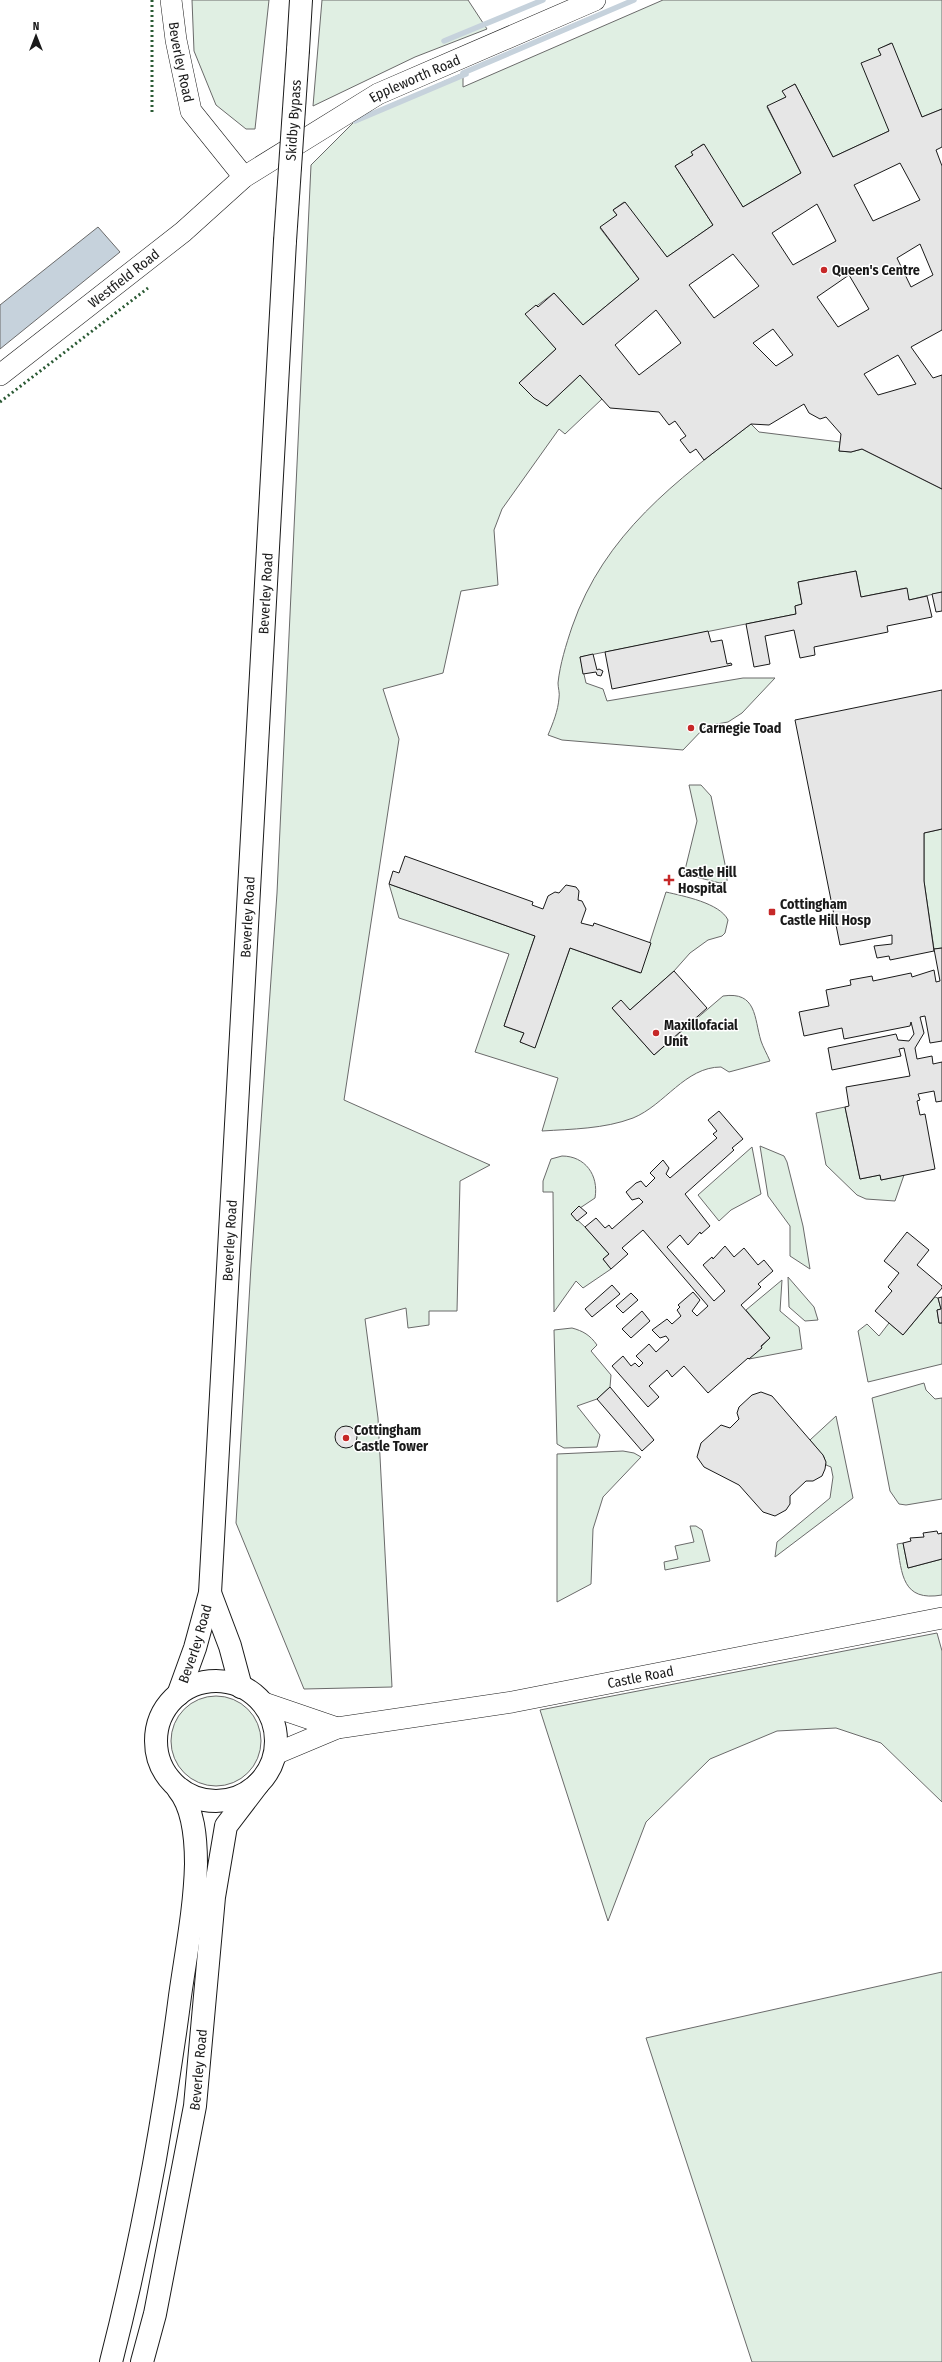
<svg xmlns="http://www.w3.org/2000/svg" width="942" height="2362" font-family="'Fira Sans Condensed',sans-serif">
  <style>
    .green { fill: #e0efe3; stroke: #6a6a6a }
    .water { fill: #c6d2dc; stroke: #6a6a6a }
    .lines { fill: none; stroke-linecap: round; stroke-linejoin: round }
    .stream { stroke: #c6d2dc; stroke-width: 5.5 }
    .building { fill: #e6e6e6; stroke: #1a1a1a; fill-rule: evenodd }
    .tertiary-casing { stroke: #1a1a1a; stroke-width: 22 }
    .trunk-casing { stroke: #1a1a1a; stroke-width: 24 }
    .tertiary { stroke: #fff; stroke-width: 21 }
    .trunk { stroke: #fff; stroke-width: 22 }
    .trunk-bridge-casing { stroke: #1a1a1a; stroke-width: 24; stroke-linecap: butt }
    .trunk-bridge { stroke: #fff; stroke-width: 22 }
    .hedge { stroke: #2b5a34; stroke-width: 3; stroke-dasharray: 2 3; stroke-linecap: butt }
    .poi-dot { fill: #c62828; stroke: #fff; stroke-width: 1.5 }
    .labels { text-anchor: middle; stroke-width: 3; stroke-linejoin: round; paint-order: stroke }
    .street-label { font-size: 14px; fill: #1a1a1a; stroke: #fff }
    .poi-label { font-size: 14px; font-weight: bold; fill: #1a1a1a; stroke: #fff; text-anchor: start }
  </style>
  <rect width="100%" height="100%" fill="#fff"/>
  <g class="green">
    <polygon points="192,0 269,0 255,129 246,129 216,105 194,51"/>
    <polygon points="322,0 468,0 487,29 415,57 313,106"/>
    <polygon points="663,0 942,0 942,109 922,117 891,43 879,49 881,55 889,131 833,157 795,84 783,91 786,97 767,107 801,173 743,207 703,144 692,152 693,155 675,166 713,225 667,257 624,202 613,210 617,215 600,228 639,279 583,325 554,293 526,314 556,349 519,383 547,406 580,375 602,399 565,434 559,429 502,509 494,530 498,585 461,591 443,673 383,689 399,739 344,1100 490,1165 460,1181 457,1311 429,1311 429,1325 408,1328 406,1308 365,1319 378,1418 392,1687 304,1689 236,1523 251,1266 277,893 311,165 355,121 463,73 463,87"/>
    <path d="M751,424L759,432L840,442L839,451L851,452L862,449L942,489V592L909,600L906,588L861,597L856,571L798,582L802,604L795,606L796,614L580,657L586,683L603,689L607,701L743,678H775L742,713L728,722L706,726L683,750L562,740L548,735C553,723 558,711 559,698C560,693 558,688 558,683C560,664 566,645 572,627C604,534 676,481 751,424Z"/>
    <polygon points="689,785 701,785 711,796 727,874 727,881 720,883 684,874 697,821"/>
    <polygon points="942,829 942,948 934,949 924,881 924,833"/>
    <path d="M389,884L535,936L504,1026L524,1033L520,1042L535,1047L570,948L640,973L666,892C683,896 720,903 728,920L725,933L722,936L708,940L690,953L674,971L630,1010L612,1008L654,1055L723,996C757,991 754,1018 761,1041C763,1047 767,1054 770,1061L729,1072L721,1067C685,1067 665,1105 633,1118C604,1129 572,1129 542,1131L558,1078L475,1052L509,954L399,918Z"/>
    <polygon points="845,1107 860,1179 880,1175 881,1180 904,1175 895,1201 866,1199 857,1195 826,1165 816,1113"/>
    <polygon points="760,1146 784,1156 787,1162 803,1226 810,1269 790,1256 790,1226 768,1196"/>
    <polygon points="752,1147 761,1194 731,1210 719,1221 698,1195"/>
    <path d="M562,1156C585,1156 599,1175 595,1198L571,1214L585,1227L609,1254L603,1259L611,1269L583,1288L576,1281L554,1312L553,1192H543V1181L551,1159Z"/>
    <polygon points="788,1277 814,1307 818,1320 805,1321 789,1307"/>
    <polygon points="782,1280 780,1311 799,1327 802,1349 749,1359 770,1338 746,1310"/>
    <polygon points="935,1297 938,1298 941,1309 937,1310 939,1323 942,1323 942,1364 868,1382 858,1331 867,1324 879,1336 889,1323 903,1335"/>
    <path d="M572,1328C583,1331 590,1335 597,1345L591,1351L611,1375L610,1387L597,1399L577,1406L600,1435L597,1447L564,1448L557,1444L554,1330Z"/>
    <polygon points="924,1383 926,1390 935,1399 942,1398 942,1499 906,1505 899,1504 890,1491 872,1398"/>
    <polygon points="836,1416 853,1498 775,1557 777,1542 830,1498 833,1477 831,1467 826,1465 824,1457 810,1440"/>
    <polygon points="623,1451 634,1453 641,1457 603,1497 593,1529 591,1584 557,1602 557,1454"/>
    <polygon points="690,1526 696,1526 702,1530 710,1561 665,1570 664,1562 678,1559 675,1546 694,1542"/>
    <path d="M903,1543L908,1568L942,1559V1595C902,1602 902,1574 897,1544Z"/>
    <polygon points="937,1633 942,1651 942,1802 881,1743 836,1728 777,1731 710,1759 646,1822 608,1921 540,1710"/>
    <circle cx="216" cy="1741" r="45"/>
    <polygon points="942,1972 942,2362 752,2362 646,2038"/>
  </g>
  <polygon class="water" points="98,227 120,252 0,349 0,305"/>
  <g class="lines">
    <g class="stream">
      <polyline points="444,41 543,0"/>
      <polyline points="463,73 634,0"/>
      <polyline points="355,121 466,74"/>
    </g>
  </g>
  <g class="building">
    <path d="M892,43L922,117L942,109V147L936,150L942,166V330L911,347L933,378L942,375V489L862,449L851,452L839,451L841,434L826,417L820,419L809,413L804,404L769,425L751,424L704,460L696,449L690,453L680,440L686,436L675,421L669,425L659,412L610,408L580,375L547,406L534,398L519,383L556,349L525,314L536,305L538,307L554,293L583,325L639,279L600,227L617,215L613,210L625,202L667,257L713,225L675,166L693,155L691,152L704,144L743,207L801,173L767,106L786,97L782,91L795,84L833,157L889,131L861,63L881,55L878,49ZM900,163L920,200L873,221L854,185ZM817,204L836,241L793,265L772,233ZM920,244L933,275L911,287L897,258ZM733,254L759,286L714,318L689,285ZM849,275L869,309L838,327L817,297ZM656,310L681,343L639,375L615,345ZM773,329L793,355L776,366L753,343ZM898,355L916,384L878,395L864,374Z"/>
    <polygon points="856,571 861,597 907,588 909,600 927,596 932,617 887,626 888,632 814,647 815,655 800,658 794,630 765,636 770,664 754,667 746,624 796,614 795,606 802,604 798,582"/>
    <polygon points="942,592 942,611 936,612 932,594"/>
    <polygon points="708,631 711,642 722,640 727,664 731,663 732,665 612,689 605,652"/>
    <polygon points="593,654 597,670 599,669 603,671 601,676 597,675 596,672 583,674 580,657"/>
    <polygon points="942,690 942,829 924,833 924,881 934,951 890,960 889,956 877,958 874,946 892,944 892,935 840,945 795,720"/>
    <polygon points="405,856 533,902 532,905 543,909 548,896 555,892 559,893 566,885 576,887 579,891 578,900 582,901 586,909 581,923 593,926 594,923 651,943 641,973 570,948 535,1048 520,1042 524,1033 504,1026 535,936 389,884 393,871 399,873"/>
    <polygon points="942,948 942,1041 930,1043 925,1016 920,1017 924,1033 915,1048 917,1059 932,1056 933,1064 942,1062 942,1101 936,1102 934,1091 918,1094 920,1100 917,1101 920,1115 925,1114 935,1169 881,1180 880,1175 860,1179 845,1107 849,1106 846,1087 910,1076 904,1048 899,1049 901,1056 832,1070 828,1048 896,1034 898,1040 909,1041 914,1034 911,1022 910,1026 844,1039 842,1028 804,1036 799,1012 829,1006 826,990 851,985 850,980 872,976 873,981 911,973 912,977 934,970 936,982 940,981 934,949"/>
    <polygon points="674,971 707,1008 654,1055 612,1008 621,1000 630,1010"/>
    <polygon points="719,1111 743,1139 732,1148 734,1150 685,1194 710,1226 701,1234 700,1232 688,1245 680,1235 667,1247 714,1301 725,1291 703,1265 712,1257 713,1259 725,1246 734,1257 744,1248 758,1265 764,1260 773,1271 758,1284 761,1287 741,1305 770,1338 761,1346 762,1348 749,1359 748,1358 708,1393 684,1366 672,1377 667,1370 649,1386 659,1397 648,1407 612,1366 623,1356 631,1366 635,1363 639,1367 643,1363 636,1356 649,1344 656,1352 669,1340 666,1336 660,1338 652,1330 667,1319 672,1324 681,1316 677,1310 680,1307 678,1305 693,1292 700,1300 692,1311 697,1316 708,1306 643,1230 622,1248 628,1254 611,1269 603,1259 609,1254 585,1227 596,1218 605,1228 609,1225 612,1229 643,1202 639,1198 632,1200 626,1192 636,1183 641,1181 646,1187 655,1178 650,1173 663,1160 669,1168 666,1174 670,1178 717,1138 713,1134 717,1131 708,1120"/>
    <polygon points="579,1206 587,1213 577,1221 571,1214"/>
    <polygon points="907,1232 929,1250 917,1265 942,1286 942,1288 903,1335 875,1311 892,1291 888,1287 899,1273 884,1261"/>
    <polygon points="612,1285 620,1294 592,1317 585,1309"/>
    <polygon points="631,1293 638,1300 623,1313 616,1306"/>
    <polygon points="942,1297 942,1323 939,1323 937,1310 941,1309 938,1298"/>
    <polygon points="642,1311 650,1321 631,1338 622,1329"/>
    <polygon points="610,1387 654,1440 642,1451 597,1399"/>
    <polygon points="761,1392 772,1396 823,1455 826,1462 825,1469 822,1476 813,1481 806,1481 790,1496 790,1504 786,1510 775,1516 763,1512 739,1485 704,1467 697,1457 701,1443 721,1425 730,1428 739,1419 737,1413 739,1407 752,1395"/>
    <circle cx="346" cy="1437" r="11"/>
    <polygon points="937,1531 938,1534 942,1533 942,1559 908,1568 903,1543 911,1541 910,1538 924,1537 923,1533"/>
  </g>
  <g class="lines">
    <defs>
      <g id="tertiary">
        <path id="s1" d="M171,0L176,40L191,111L244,177"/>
        <path id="s2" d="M0,375L183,232L244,177L378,94L595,0"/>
        <polyline points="261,1702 337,1728"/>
        <path id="s3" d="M275,1754L337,1728L512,1702L942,1618"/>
      </g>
      <g id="trunk">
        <polyline points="298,50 301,0"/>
        <polyline points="210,1593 230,1646 241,1687"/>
        <circle cx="216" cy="1741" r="60"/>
        <path id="s4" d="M178,1695L195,1648L210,1593L285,241"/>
        <path d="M111,2362C142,2241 164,2120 180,1996C186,1953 195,1908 196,1864C196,1840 194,1808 178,1789"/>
        <path id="s5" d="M142,2362L155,2314L195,2106L214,1897L226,1826L258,1784"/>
      </g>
    </defs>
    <use href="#tertiary" class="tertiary-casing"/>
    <use href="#trunk" class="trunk-casing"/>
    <use href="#tertiary" class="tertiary"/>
    <use href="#trunk" class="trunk"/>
    <defs>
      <g id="trunk-bridge">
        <path id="s6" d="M285,241L298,50"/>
      </g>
    </defs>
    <use href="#trunk-bridge" class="trunk-bridge-casing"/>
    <use href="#trunk-bridge" class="trunk-bridge"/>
    <g class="hedge">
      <polyline points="152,0 152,114"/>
      <polyline points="0,402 148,288"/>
    </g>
  </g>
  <g class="poi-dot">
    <circle cx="824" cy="270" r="4"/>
    <circle cx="691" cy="728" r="4"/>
    <path d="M667 874h4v4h4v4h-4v4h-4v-4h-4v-4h4z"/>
    <rect x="768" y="908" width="8" height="8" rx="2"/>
    <circle cx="656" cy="1033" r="4"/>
    <circle cx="346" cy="1438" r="4"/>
  </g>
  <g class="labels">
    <g class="street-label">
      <text dy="5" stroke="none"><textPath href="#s1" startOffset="63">Beverley Road</textPath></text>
      <text dy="5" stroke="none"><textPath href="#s2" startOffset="512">Eppleworth Road</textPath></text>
      <text dy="5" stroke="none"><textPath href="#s6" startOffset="121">Skidby Bypass</textPath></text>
      <text dy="5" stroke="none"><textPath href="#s2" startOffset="157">Westfield Road</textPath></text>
      <text dy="5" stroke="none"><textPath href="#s4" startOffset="1108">Beverley Road</textPath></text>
      <text dy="5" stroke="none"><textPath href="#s4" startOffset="784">Beverley Road</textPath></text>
      <text dy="5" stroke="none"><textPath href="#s4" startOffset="460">Beverley Road</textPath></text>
      <text dy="5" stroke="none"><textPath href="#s4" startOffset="54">Beverley Road</textPath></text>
      <text dy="5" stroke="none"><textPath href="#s3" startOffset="375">Castle Road</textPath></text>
      <text dy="5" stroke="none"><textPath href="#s5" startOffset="298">Beverley Road</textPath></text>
    </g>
    <g class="poi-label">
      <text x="832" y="275">Queen's Centre</text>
      <text x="699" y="733">Carnegie Toad</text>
      <text x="678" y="877">Castle Hill<tspan x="678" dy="16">Hospital</tspan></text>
      <text x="780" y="909">Cottingham<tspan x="780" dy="16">Castle Hill Hosp</tspan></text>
      <text x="664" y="1030">Maxillofacial<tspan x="664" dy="16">Unit</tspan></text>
      <text x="354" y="1435">Cottingham<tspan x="354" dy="16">Castle Tower</tspan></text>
    </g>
  </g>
  <g transform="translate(36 36)" stroke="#ffffff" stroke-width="3" paint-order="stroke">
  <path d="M0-3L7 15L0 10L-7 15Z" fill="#1a1a1a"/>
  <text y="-6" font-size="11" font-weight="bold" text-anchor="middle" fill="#1a1a1a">N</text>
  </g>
</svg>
